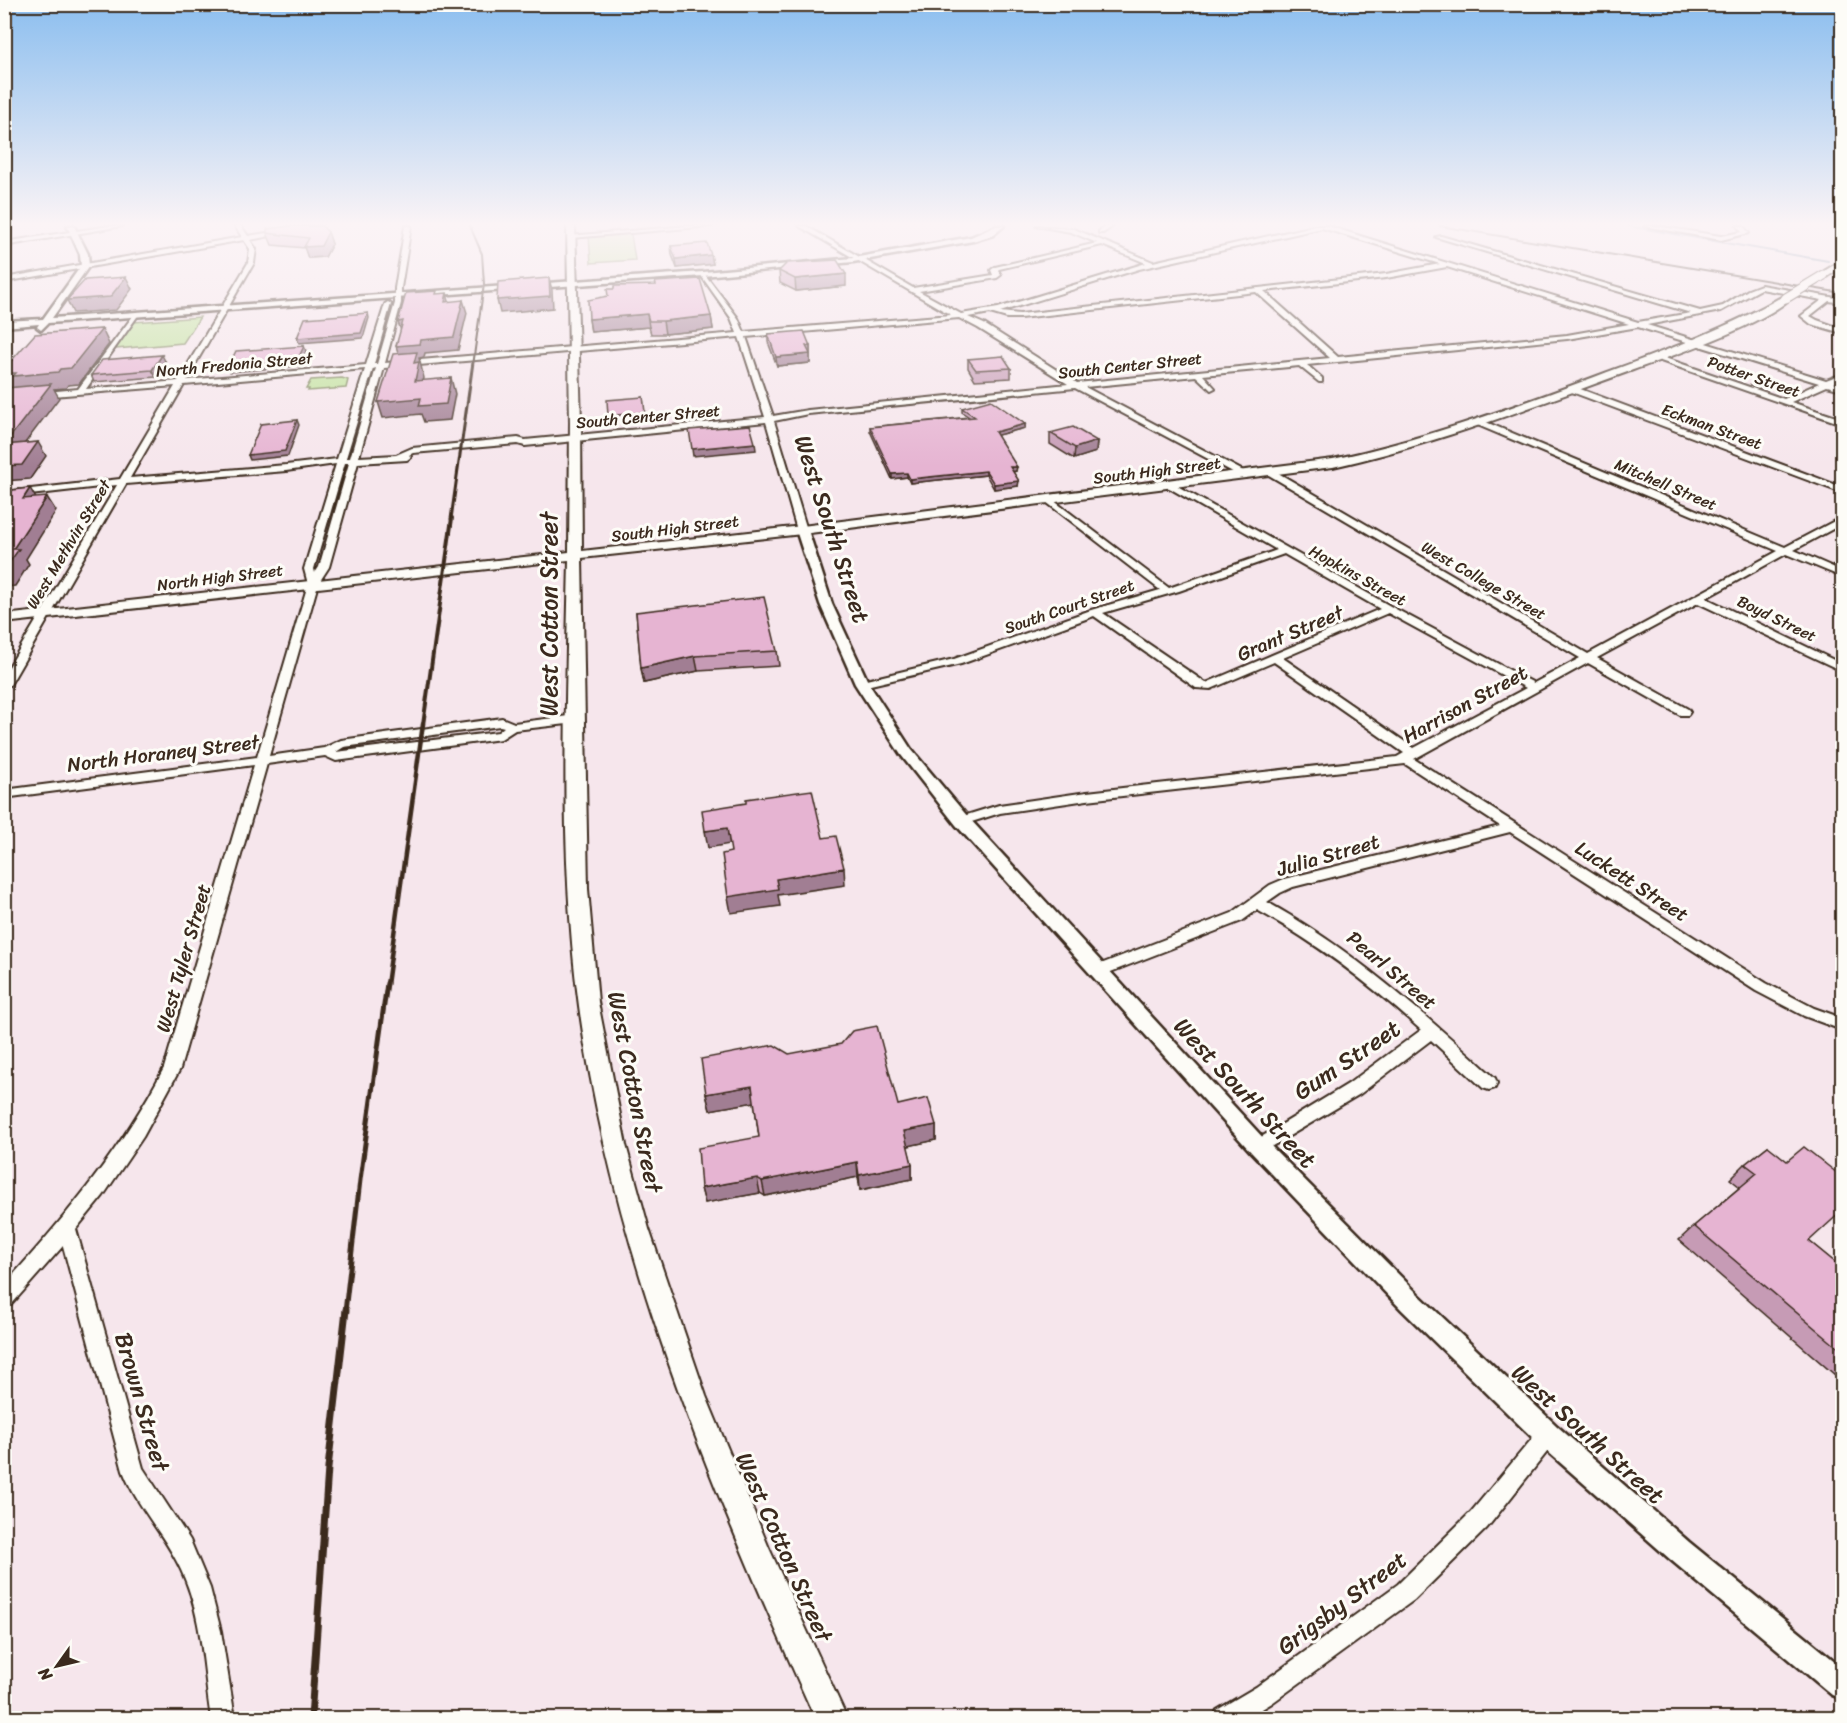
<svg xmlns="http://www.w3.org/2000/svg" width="1847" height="1723" font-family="Sriracha,sans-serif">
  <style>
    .green { fill: #c0e29b; stroke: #7e865c; stroke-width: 1.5 }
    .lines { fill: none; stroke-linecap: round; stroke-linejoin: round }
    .stream { stroke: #778ca2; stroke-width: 2 }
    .minor-casing { stroke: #3b2a1e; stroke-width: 4 }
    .tertiary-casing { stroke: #3b2a1e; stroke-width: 5 }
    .secondary-casing { stroke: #3b2a1e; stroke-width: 4 }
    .minor { fill: #fdfcf7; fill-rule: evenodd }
    .tertiary { fill: #fdfcf7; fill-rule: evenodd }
    .secondary { fill: #fdfcf7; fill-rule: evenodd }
    .rail-far5 { stroke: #3b2a1e; stroke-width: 2 }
    .rail-far4 { stroke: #3b2a1e; stroke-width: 3 }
    .rail-far3 { stroke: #3b2a1e; stroke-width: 4 }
    .rail-far2 { stroke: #3b2a1e; stroke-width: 4.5 }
    .rail-far1 { stroke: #3b2a1e; stroke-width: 5 }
    .rail { stroke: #3b2a1e; stroke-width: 7 }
    .secondary-bridge-casing { stroke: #3b2a1e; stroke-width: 11; stroke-linecap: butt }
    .secondary-bridge { stroke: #fdfcf7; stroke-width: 9 }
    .wall { fill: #c69bb5; stroke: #3b2a1e; stroke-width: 1.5 }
    .shaded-wall { fill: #a17e93; stroke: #3b2a1e; stroke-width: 1.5 }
    .building { fill: #e6b4d2; stroke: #3b2a1e; stroke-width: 1.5 }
    .labels { text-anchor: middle; stroke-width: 6; stroke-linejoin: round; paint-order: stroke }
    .far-street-label { font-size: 16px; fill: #3b2a1e; stroke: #fdfcf7 }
    .street-label { font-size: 20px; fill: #3b2a1e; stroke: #fdfcf7 }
    .near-street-label { font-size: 24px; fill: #3b2a1e; stroke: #fdfcf7 }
  </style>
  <rect width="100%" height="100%" fill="#f6e6ec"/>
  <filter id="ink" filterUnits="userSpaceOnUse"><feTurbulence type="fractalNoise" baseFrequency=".0167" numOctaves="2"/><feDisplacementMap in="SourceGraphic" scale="12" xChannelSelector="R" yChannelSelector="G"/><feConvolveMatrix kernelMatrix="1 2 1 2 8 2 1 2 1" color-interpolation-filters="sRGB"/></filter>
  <g filter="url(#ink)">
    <g class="green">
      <polygon points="631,234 635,260 591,263 589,236"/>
      <polygon points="200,317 183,343 115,349 134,322"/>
      <polygon points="342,378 348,380 346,388 308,391 309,389 306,389 311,380"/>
    </g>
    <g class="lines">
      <polyline class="stream" points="1628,226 1828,261"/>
      <defs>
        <g id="minor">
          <polygon points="109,226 122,226 4,246 4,242"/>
          <path d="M235,226H241L248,236L309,226H321L250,240L256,249L254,263L186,380L366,365L385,304L388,302L391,304L374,364H377L395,303V288L405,226H411L401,288V303L385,363L737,333L731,318L700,274L703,272L738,318L744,332L951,315L799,226H806L913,288L993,275L991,270L995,267L1097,243L1071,232L1036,226L1074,229L1153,262L1314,226H1328L1638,322L1691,313L1436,237L1441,236L1700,311L1723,306L1748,290L1761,285L1842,299V303L1829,301L1810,316L1817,320L1842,329V333L1811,324L1801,316L1822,300L1761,289L1721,311L1647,325L1826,380L1842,374V379L1833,383L1842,386V390L1827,386L1791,402L1842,419V424L1652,358L1659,356L1784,399L1819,383L1638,327L1567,339L1307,365L1322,378V382H1319L1299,366L1203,375L1215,388L1211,390L1196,376L1085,387L1247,473V477L1244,478L1075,388L808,414L774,421L807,530L802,533L797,530L766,422L525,446L518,444L413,453L409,455L411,457L407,460L358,463L329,567L318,584L269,756L324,748L341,740L502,718L514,723L576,715L582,719L576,723L515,730L501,739L336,761L325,756L267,764L180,1069L143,1137L103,1196L76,1229L143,1468L190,1540L210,1588L221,1631L235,1718H211C203,1670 203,1616 181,1570C165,1535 137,1507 123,1471L63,1246L11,1305L4,1308V1285C65,1218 122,1149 164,1068L254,765L4,798V790L257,757L308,584L304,569L336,464L286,471L126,484L10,685L4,688V675L117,485L4,498V492L120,479L175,386L4,400V396L78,389L136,312L139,314L86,389L178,381L248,263L250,249L244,240L4,282V278L242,237ZM1322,228L1440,264L1386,274L1020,314L1000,312L1139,269ZM1102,245L1146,263L998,308L961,314L919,291L997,278L1001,275L998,270L999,269ZM1447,267L1629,324L1567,335L1338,357L1264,291L1386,278ZM1256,292L1330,358L1077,383L984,324L968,317L990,313L1007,318H1020ZM959,318L978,328L1068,384L808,410L773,416L746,337ZM739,337L765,417L525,440L518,438L412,448L396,455L359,457L384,368ZM376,368L350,458H346L373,369ZM365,369L337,459L286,465L130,478L184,385ZM345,463H349L319,567L315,573L314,569ZM500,726L504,727L498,732L336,752L344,747Z"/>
          <polygon points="688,226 712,226 571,238 568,236"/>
          <polygon points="1106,226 1113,226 1103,233 1099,233 1099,231"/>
          <polygon points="1644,226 1656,226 1721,236 1742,232 1737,226 1743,226 1749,233 1721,240"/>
          <polygon points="1569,387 1575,387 1842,487 1842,493 1569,391"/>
          <path d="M1475,420H1481L1785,547L1842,517V524L1794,550L1842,571V577L1786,554L1706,598L1842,664V671L1698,603L1597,658L1688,709L1690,712L1688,715H1680L1588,663L1414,759L1766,983L1814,1008L1842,1018V1030L1804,1016L1756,991L1510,832L1293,887L1280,893L1267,902C1352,949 1423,1013 1495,1078L1497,1083L1495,1088L1489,1090L1483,1088L1431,1040L1360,1094L1259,1154L1253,1152L1251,1147L1253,1142L1348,1084L1421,1030C1370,984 1317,943 1257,910L1242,921L1103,975H1093L1091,971L1093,967L1232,913L1270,885L1284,879L1500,826L1405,764L1087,800L1000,813L962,825L957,824L955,821L957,818L999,805L1087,792L1397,757L1404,753L1274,662L1211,689L1196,688L1094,616L961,664L862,687L856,684L858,682L954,659L1091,610L1160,590L1046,502V498L1049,497L1169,588L1277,550L1164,485L1172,483L1392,607L1534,683L1580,658L1267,474V470H1273L1588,654L1778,551L1475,424ZM1284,554L1380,609L1206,683L1103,613L1179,591ZM1388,613L1526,688L1414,748L1283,658Z"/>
          <polygon points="1548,1425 1555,1428 1558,1435 1555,1442 1487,1528 1414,1600 1272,1703 1247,1718 1213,1718 1217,1710 1256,1687 1398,1584 1471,1512 1541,1428"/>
        </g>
        <g id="tertiary">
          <polygon points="67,226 74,226 88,254 89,266 52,318 703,272 853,258 971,237 996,226 1004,226 993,235 973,241 853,262 703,276 48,323 41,330 37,327 39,324 4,327 4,321 43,319 81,266 80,254"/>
          <polygon points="802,526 808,530 832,604 869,684 911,749 968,817 1266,1141 1418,1294 1557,1426 1689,1542 1842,1667 1842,1699 1832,1695 1671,1560 1539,1444 1402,1310 1252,1153 956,825 901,755 855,684 820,604 796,530"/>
        </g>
        <g id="secondary">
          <path d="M567,226H575L581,422L582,551L802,526L1333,459C1418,441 1500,412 1581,382C1650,356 1719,333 1783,296L1791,298C1760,326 1674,355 1633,370C1534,406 1436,444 1333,467L802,534L582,558L588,889L598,1002L626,1145L649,1229L706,1396L769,1548L847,1718H815C712,1490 613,1256 579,1006C559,859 566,707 569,560L4,623V615L569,552L570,422Z"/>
          <polygon points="1839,262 1842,262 1842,267 1827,277 1821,277 1821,273"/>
        </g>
      </defs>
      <use href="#minor" class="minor-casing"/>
      <use href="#tertiary" class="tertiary-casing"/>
      <use href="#secondary" class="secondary-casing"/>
      <use href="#minor" class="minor"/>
      <use href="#tertiary" class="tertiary"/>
      <use href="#secondary" class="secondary"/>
      <g class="rail-far5">
        <polyline points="470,226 482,254 484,284 474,356"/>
        <polyline points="1440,226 1842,293"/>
      </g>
      <polyline class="rail-far4" points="451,519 474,355"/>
      <polyline class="rail-far3" points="423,725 452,518"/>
      <polyline class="rail-far2" points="387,985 423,724"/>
      <polyline class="rail-far1" points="345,1312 360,1180 387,983"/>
      <polyline class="rail" points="311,1718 328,1468 346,1310"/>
      <defs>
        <polyline id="secondary-bridge" points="1786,298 1824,275"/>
      </defs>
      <use href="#secondary-bridge" class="secondary-bridge-casing"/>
      <use href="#secondary-bridge" class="secondary-bridge"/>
    </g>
    <g class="wall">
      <polygon points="328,232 332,244 325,257 308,258 305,248 272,245 267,233"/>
      <polygon points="671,246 711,255 713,264 677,268 672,255"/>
      <polygon points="779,271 846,286 796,291 780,283"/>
      <polygon points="711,316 713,329 665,334 651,334 649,327 591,332 589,319"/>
      <polygon points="768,334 810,346 810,363 777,366 768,342"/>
      <polygon points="968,359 1011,368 1011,378 975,380 968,368"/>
      <polygon points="165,361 156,377 94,382 91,375"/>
      <polygon points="962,408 1025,424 1025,428 997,435 1016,471 1013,472 1018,486 994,489 986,475 910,483 907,477 892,479 870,431 870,427 969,417 962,412"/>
      <polygon points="1050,433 1097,441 1096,452 1074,459 1050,444"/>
      <polygon points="636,612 777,651 779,666 698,671 644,683 641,668"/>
      <polygon points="789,1054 898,1105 936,1125 936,1140 907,1146 912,1164 912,1179 860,1190 858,1177 765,1196 760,1193 705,1203 701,1188 759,1137 754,1102 710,1110 706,1094"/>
      <polygon points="1768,1146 1809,1241 1842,1268 1842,1381 1679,1240 1694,1226 1740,1187 1730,1179 1745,1164"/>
    </g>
    <g class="shaded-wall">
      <polygon points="328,232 332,244 325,257 308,258 304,247"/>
      <polygon points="711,255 713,264 677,268 676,259"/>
      <polygon points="846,274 846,286 796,291 795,279"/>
      <polygon points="126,277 132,289 116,310 73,313 67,300"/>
      <polygon points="549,278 552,290 553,308 500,313 497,300"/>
      <polygon points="447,293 450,306 445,302"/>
      <polygon points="463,300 467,313 458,350 425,353 424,357 419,358 424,378 420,397 400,359 396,346 421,340"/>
      <polygon points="368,313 369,318 363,338 299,343 297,338"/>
      <polygon points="647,314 649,327 591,332 589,319"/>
      <polygon points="711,316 713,329 665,334 663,321"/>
      <polygon points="403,321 402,334 398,322"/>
      <polygon points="102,329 109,344 79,384 68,385 66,388 54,389 59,398 13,459 4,445 10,390 4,380 4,373 60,369"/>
      <polygon points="304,346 306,351 299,366 230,372 228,367"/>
      <polygon points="806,346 810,346 810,354 807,354"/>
      <polygon points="810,354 810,363 777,366 776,357"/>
      <polygon points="162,355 165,361 156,377 152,370"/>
      <polygon points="451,378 455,394 450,420 424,422 421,414 383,418 378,402"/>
      <polygon points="643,397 645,416 609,420 608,416"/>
      <polygon points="297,420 299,425 288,456 250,460 248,455"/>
      <polygon points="1025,424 1025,428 994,436 995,432"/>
      <polygon points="1097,441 1096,452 1074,459 1075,448"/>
      <polygon points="38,442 46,456 30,479 4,481 4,466"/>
      <polygon points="755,443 756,450 693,456 692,449"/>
      <polygon points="1010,467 1017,467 1016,471 1010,472"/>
      <polygon points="986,471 986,475 910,483 910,479"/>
      <polygon points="907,473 907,477 892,479 892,474"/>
      <polygon points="1019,481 1018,486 994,489 994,484"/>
      <polygon points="30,488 38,502 23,499"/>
      <polygon points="47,497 56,511 26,559 29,564 15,586 4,587 4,570 13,549"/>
      <polygon points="695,656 698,671 644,683 641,668"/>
      <polygon points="727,828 730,844 708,848 705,831"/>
      <polygon points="844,868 845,885 778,895 780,906 731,913 728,897 776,879"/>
      <polygon points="752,1086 755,1102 710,1110 706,1094"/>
      <polygon points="936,1125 936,1140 904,1147 904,1131"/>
      <polygon points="857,1162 858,1177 765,1196 762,1181"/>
      <polygon points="912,1164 912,1179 860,1190 859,1175"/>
      <polygon points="757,1178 760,1193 705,1203 701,1188"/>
    </g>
    <g class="building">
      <polygon points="290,226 322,226 328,232 321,246 304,247 309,238 267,233 267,229"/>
      <polygon points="707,243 711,255 676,259 671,246"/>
      <polygon points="837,260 846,274 795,279 779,271 787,263"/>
      <polygon points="126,277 110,297 67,300 85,280"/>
      <polygon points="549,278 550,296 497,300 498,282"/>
      <polygon points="700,279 711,316 663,321 649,321 647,314 589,319 588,300 608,296 607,289 614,289 614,286 656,285 655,282"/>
      <polygon points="437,291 436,294 447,293 445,302 463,300 454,337 421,340 420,344 396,346 403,321 398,322 406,293"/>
      <polygon points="368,313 361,333 297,338 305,318"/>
      <polygon points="102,329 71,368 60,369 58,372 13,376 16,373 4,373 4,369 35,334"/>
      <polygon points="804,331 810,346 806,346 810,354 776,357 768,334"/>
      <polygon points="304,346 297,361 228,367 236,351"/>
      <polygon points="417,352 414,363 419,362 415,381 451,378 446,404 419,406 421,398 378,402 393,354"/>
      <polygon points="162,355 152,370 91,375 102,360"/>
      <polygon points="1003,356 1011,368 976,370 968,359"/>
      <polygon points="51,384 4,445 4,390 6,388"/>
      <polygon points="643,397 645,412 608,416 607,400"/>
      <polygon points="991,400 1025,424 995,432 1017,467 1010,467 1019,481 994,484 986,471 910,479 907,473 892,474 870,427 975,417 962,408"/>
      <polygon points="297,420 285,451 248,455 261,424"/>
      <polygon points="750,425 755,443 692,449 689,430"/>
      <polygon points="1073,427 1097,441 1075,448 1050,433"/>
      <polygon points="38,442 22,465 4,466 4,445"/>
      <polygon points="30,488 23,499 47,497 13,549 19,549 4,570 4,491"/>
      <polygon points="764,597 777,651 695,656 641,668 636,612"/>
      <polygon points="812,790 823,838 836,836 844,868 776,879 778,889 728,897 722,854 731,852 727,828 705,831 702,810 746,803 746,799"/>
      <polygon points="877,1026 898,1105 928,1098 936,1125 904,1131 912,1164 859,1175 857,1162 762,1181 757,1178 701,1188 698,1148 759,1137 752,1086 706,1094 701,1059 774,1045 789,1054 841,1044 852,1031"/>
      <polygon points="1768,1146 1787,1161 1804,1147 1842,1177 1842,1211 1809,1241 1842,1268 1842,1351 1694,1226 1757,1173 1745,1164"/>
    </g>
  </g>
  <linearGradient id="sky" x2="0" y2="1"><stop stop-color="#8bbeef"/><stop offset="0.48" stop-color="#fbf4f6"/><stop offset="1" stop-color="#fbf4f6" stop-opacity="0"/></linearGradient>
  <rect width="1847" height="467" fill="url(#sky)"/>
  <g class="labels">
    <g class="far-street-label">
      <text transform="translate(234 364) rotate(-5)" y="6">North Fredonia Street</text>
      <text transform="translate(1130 365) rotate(-6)" y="6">South Center Street</text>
      <text transform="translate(1754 376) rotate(19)" y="6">Potter Street</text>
      <text transform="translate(648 416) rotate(-5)" y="6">South Center Street</text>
      <text transform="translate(1712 426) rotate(20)" y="6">Eckman Street</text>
      <text transform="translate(1157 470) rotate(-7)" y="6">South High Street</text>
      <text transform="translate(1666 484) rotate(23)" y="6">Mitchell Street</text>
      <text transform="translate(675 528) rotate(-7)" y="6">South High Street</text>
      <text transform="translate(68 544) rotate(-59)" y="6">West Methvin Street</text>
      <text transform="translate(1358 575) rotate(29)" y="6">Hopkins Street</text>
      <text transform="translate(220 577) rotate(-7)" y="6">North High Street</text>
      <text transform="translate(1484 580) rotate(30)" y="6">West College Street</text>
      <text transform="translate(1069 606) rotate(-19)" y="6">South Court Street</text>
      <text transform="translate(1777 618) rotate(26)" y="6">Boyd Street</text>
    </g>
    <g class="street-label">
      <text transform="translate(1290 633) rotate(-23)" y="7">Grant Street</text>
      <text transform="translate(1465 704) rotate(-29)" y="7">Harrison Street</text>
      <text transform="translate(163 753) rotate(-7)" y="7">North Horaney Street</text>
      <text transform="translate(1328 855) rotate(-16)" y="7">Julia Street</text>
      <text transform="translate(1632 881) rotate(33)" y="7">Luckett Street</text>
      <text transform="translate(183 958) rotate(-74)" y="7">West Tyler Street</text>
      <text transform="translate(1392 970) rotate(40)" y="7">Pearl Street</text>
    </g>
    <g class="near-street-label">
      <text transform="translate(832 529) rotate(72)" y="8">West South Street</text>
      <text transform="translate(549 614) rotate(-90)" y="8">West Cotton Street</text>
      <text transform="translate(1347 1060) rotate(-34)" y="8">Gum Street</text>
      <text transform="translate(635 1092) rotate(79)" y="8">West Cotton Street</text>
      <text transform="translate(1245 1093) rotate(47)" y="8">West South Street</text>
      <text transform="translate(142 1402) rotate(74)" y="8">Brown Street</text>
      <text transform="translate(1588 1434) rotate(42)" y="8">West South Street</text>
      <text transform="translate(784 1547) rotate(66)" y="8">West Cotton Street</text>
      <text transform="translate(1342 1603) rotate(-37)" y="8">Grigsby Street</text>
    </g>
  </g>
  <rect width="1847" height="1723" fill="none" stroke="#fdfcf7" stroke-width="24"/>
  <rect x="12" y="12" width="1823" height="1699" fill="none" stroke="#3b2a1e" stroke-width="2" filter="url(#ink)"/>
  <g transform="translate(57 1666) rotate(236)" stroke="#fdfcf7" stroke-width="4.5" paint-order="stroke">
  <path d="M0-4.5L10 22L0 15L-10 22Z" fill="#3b2a1e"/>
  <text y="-9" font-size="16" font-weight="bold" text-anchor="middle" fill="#3b2a1e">N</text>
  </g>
</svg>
